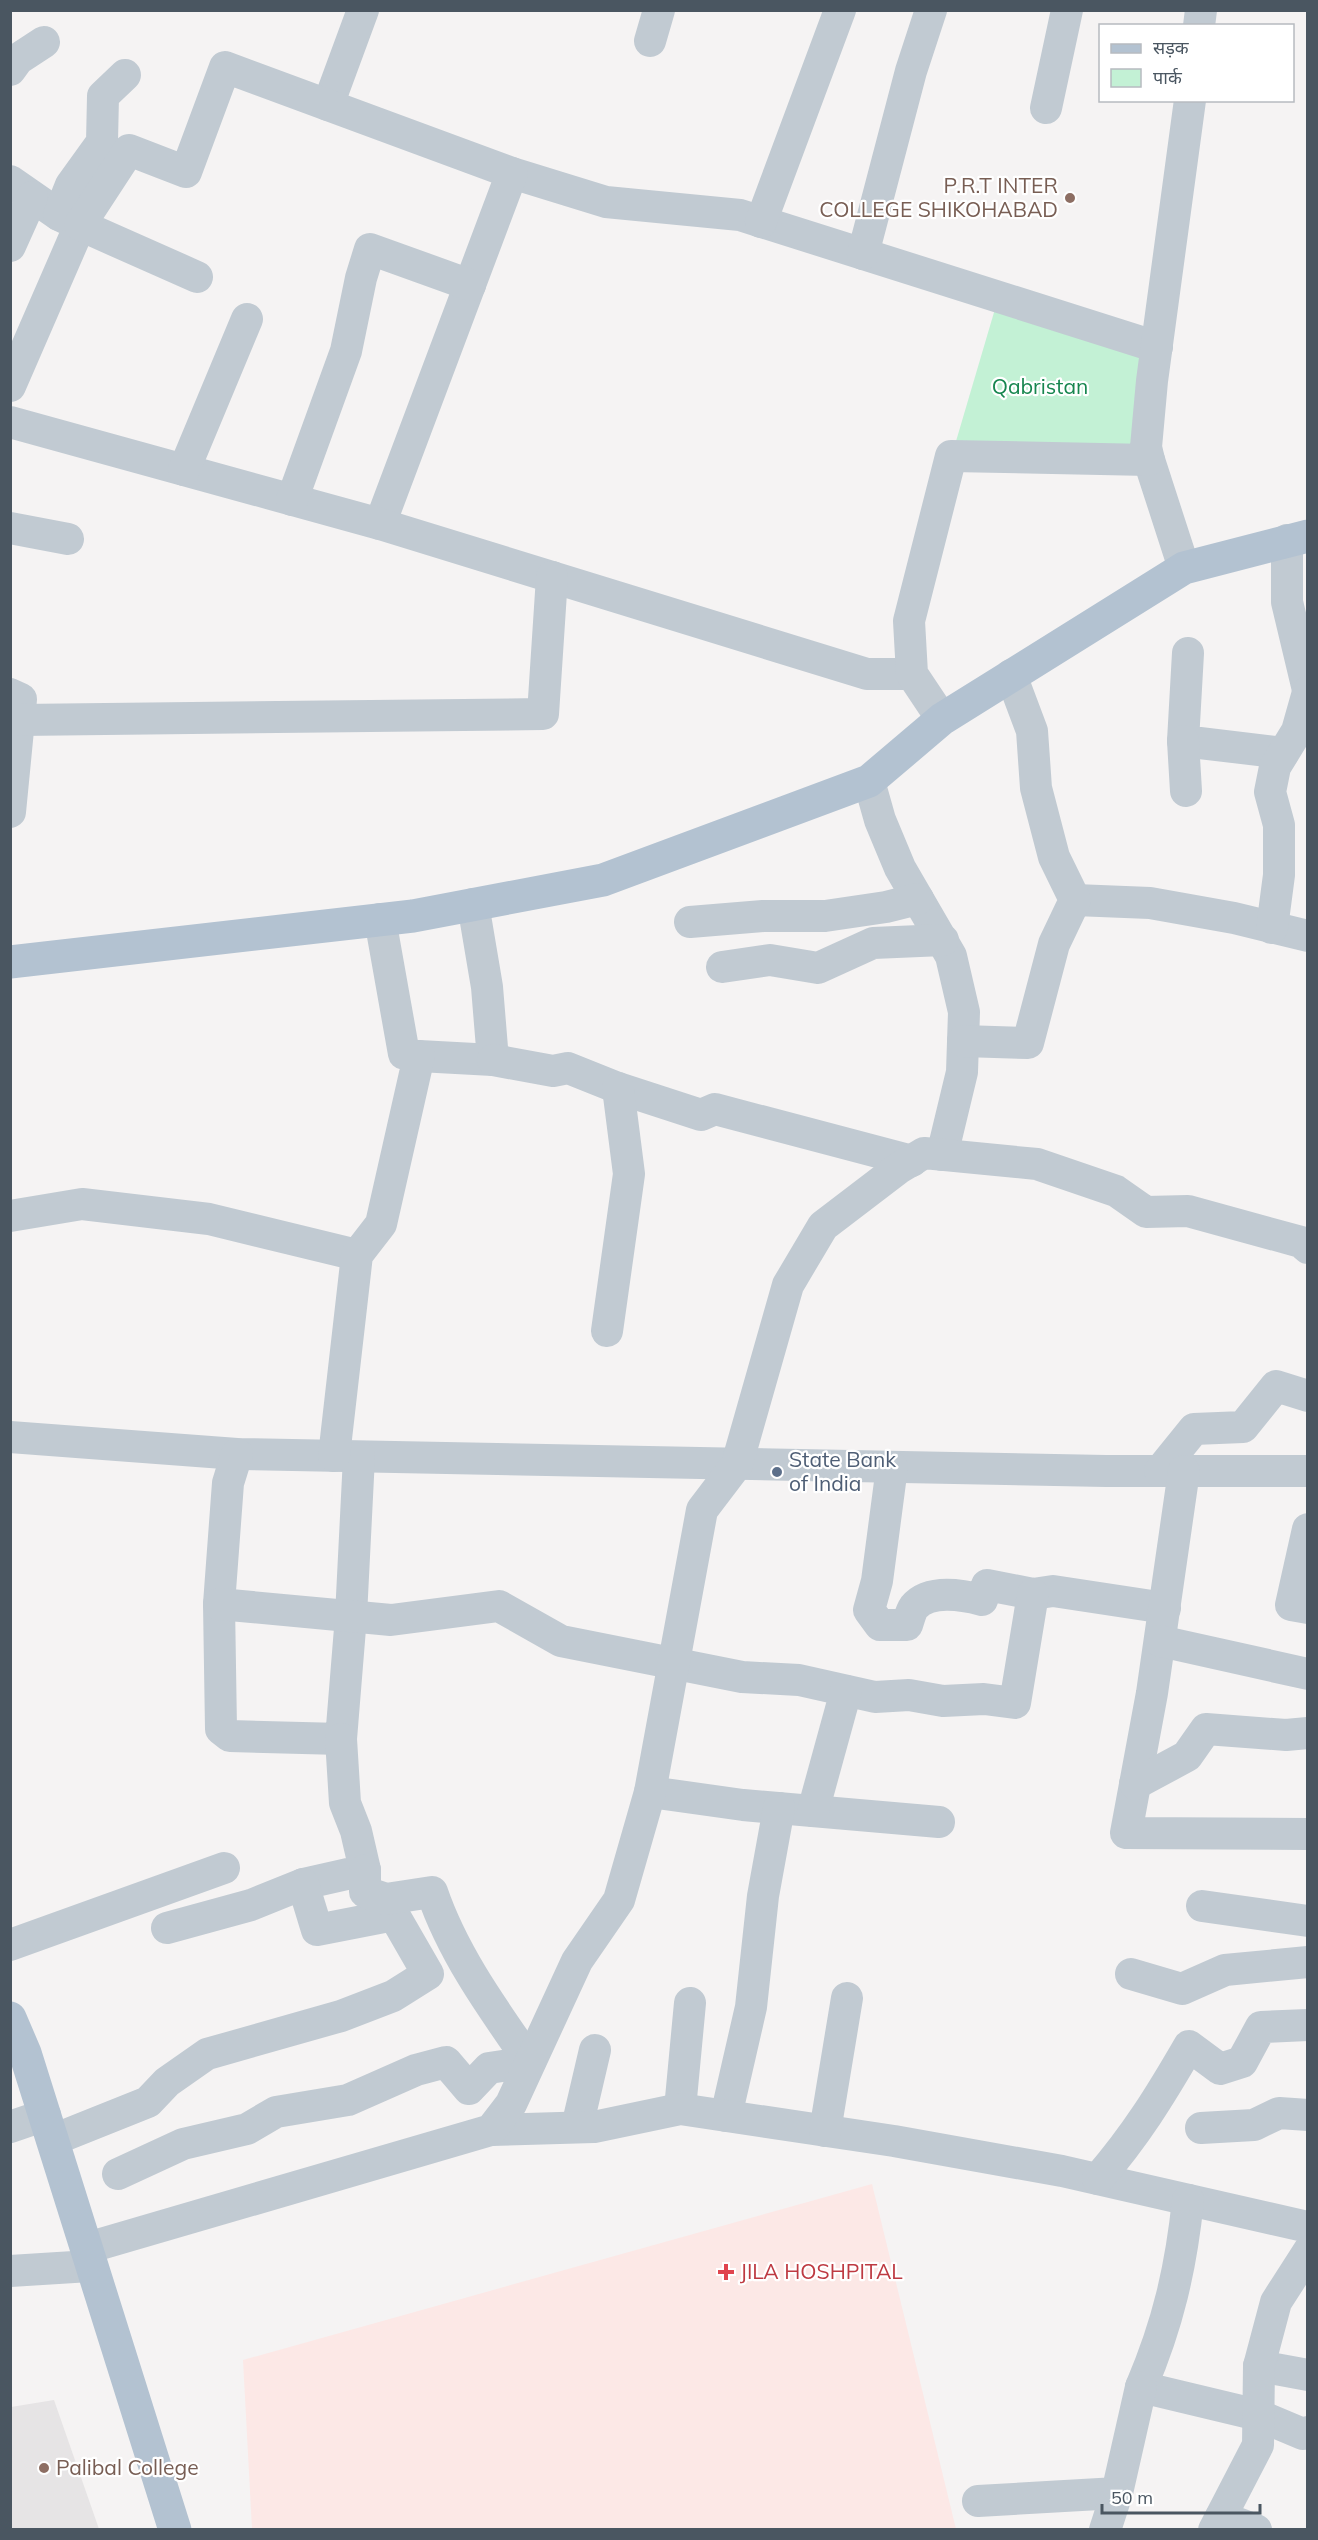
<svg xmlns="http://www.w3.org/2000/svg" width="1318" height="2540" font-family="Mulish,'Noto Sans Devanagari',sans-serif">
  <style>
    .education { fill: #e6e4e5 }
    .medical { fill: #fce8e6 }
    .green { fill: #c3f1d5 }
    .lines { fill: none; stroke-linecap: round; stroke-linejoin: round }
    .minor { stroke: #c1cad2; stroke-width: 32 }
    .major { stroke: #b3c2d1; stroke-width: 33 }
    .education-dot { fill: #8d6e63; stroke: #fff; stroke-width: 2 }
    .service-dot { fill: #5c6f8a; stroke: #fff; stroke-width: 2 }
    .health-dot { fill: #e0444e; stroke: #fff; stroke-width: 2 }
    .labels { text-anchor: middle; stroke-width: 4.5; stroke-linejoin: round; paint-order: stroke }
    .education-label { font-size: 21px; fill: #785e54; stroke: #fff; text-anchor: end }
    .park-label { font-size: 21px; fill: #17864f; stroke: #fff }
    .service-label { font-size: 21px; fill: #4e5e75; stroke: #fff; text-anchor: start }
    .health-label { font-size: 21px; fill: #be3a42; stroke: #fff; text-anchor: start }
  </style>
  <rect width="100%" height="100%" fill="#f5f3f3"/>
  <polygon class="education" points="54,2400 99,2529 11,2529 11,2407"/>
  <polygon class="medical" points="872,2184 956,2529 252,2529 243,2360"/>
  <polygon class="green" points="995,309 1148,354 1143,452 954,448"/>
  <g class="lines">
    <g class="minor">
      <polyline points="1199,26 1201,10"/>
      <polyline points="650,41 659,10"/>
      <polyline points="10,70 18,59 44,42"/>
      <polyline points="328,105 363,10"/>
      <polyline points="1046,108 1067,10"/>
      <polyline points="512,173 606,202 740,215 1157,347"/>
      <polyline points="10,181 59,215 80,225 10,386"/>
      <polyline points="59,215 71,185 102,142 103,96 125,75"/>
      <polyline points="761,222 840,10"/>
      <polyline points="10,246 32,197"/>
      <polyline points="863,254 911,71 931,10"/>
      <polyline points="197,277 80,225 129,150 186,172 225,67 512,173 380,524"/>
      <polyline points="10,422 380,524 867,674 912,674"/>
      <polyline points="1149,460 1184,568"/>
      <polyline points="184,470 247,319"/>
      <polyline points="292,500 346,351 361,278 370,249 470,285"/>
      <polyline points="10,528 68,539"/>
      <polyline points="1287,540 1287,602 1308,690"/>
      <polyline points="1188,653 1183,741 1283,753"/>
      <polyline points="10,694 21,699 10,812"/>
      <polyline points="942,719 912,674 909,621 951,456 1149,460 1146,447 1152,381 1190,100"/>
      <polyline points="19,720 543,714 552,577"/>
      <polyline points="1183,741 1186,791"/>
      <polyline points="869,781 880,820 900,868 951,956 964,1012 962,1072 942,1155"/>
      <polyline points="1075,900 1150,903 1234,918 1308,936"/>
      <polyline points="690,922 763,916 825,916 886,907 918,899"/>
      <polyline points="1272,928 1279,875 1279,825 1270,792 1275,767 1297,731 1308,692"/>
      <polyline points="722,967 770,960 818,968 873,943 943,940"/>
      <polyline points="963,1041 1028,1043 1054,944 1075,900 1054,857 1036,788 1032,731 1011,675"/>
      <polyline points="419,1056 493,1060 487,987 473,904"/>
      <polyline points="493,1060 553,1071 568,1068 618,1088 701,1115 715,1109 912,1161"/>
      <polyline points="10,1216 82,1204 209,1219 357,1255"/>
      <polyline points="607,1331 629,1174 618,1088"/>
      <polyline points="10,1437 237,1454 1106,1471 1308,1471"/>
      <polyline points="237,1454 228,1483 219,1604 221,1729 230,1736 341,1739 351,1616 359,1457"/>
      <polyline points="334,1456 357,1255 381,1224 419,1056 404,1054 380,919"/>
      <path d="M892,1467L877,1581L869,1610L880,1625H907C909,1619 911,1611 914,1607C929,1589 963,1595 982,1600L987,1585L1033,1594L1053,1591L1165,1608"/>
      <polyline points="1160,1471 1194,1429 1243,1427 1276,1386 1308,1396"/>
      <polyline points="1184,1471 1152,1693 1126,1833 1308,1834"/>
      <polyline points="1308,1529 1291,1605 1308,1608"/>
      <polyline points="219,1604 391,1620 499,1606 561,1641 742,1677 799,1680 875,1697 909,1695 943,1701 984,1699 1015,1703 1033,1594"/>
      <polyline points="1160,1641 1308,1674"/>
      <polyline points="1135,1784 1187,1756 1206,1729 1286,1735 1308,1733"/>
      <polyline points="650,1792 743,1805 939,1822"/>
      <polyline points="813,1811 846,1691"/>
      <polyline points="303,1884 365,1870 356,1831 345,1803 341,1739"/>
      <polyline points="1202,1906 1308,1921"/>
      <polyline points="10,1945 224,1868"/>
      <polyline points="1131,1974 1182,1989 1225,1970 1308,1962"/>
      <polyline points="680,2109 690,2003"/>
      <polyline points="726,2116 751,2007 763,1896 779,1808"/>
      <polyline points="10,2127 45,2115"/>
      <polyline points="577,2127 595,2050"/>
      <polyline points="1201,2128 1254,2125 1279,2113 1308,2115"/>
      <polyline points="491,2130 594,2127 680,2109 894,2141 1062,2171 1308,2227"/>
      <polyline points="825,2131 847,1998"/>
      <polyline points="53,2140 148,2102 167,2082 207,2054 341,2016 393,1996 428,1974 394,1915 317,1930 303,1884 251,1905 167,1928"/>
      <path d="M118,2174L183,2144L247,2129L276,2112L348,2100L416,2070L446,2062L469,2089L489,2068L530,2062C493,2009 453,1954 432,1892L386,1899L365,1892V1870"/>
      <path d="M1098,2179C1136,2135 1160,2096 1189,2046L1220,2069L1242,2062L1261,2027L1308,2025"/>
      <path d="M1188,2200C1181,2268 1168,2324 1141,2387L1258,2415L1303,2434L1308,2432"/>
      <polyline points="87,2248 491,2130 511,2104 577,1961 619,1900 650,1792 702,1510 737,1464 788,1285 823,1226 899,1168 924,1153 1037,1164 1116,1191 1146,1212 1188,1211 1301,1242 1308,1248"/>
      <polyline points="10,2271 90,2266"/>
      <polyline points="1259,2366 1308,2375"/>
      <polyline points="978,2501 1117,2493 1141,2387"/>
      <polyline points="1221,2517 1256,2530"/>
      <polyline points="1105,2530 1117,2493"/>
      <polyline points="1214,2530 1258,2445 1259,2366 1276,2302 1308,2252"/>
    </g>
    <g class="major">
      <polyline points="10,962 413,916 603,880 869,781 942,719 1184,568 1308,536"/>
      <polyline points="10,2018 25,2053 175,2530"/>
    </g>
  </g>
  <g class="education-dot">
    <circle cx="1070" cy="198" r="6"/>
    <circle cx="44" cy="2468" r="6"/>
  </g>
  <circle class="service-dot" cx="777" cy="1472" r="6"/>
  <path class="health-dot" d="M723 2263h6v6h6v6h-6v6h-6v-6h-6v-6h6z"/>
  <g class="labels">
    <g class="education-label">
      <text x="1058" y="193">P.R.T INTER<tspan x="1058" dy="24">COLLEGE SHIKOHABAD</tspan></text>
      <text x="56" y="2475" text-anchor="start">Palibal College</text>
    </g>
    <g class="park-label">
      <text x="1040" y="394">Qabristan</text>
    </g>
    <g class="service-label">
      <text x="789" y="1467">State Bank<tspan x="789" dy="24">of India</tspan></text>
    </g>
    <g class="health-label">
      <text x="740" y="2279">JILA HOSHPITAL</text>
    </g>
  </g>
  <rect width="1318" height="2540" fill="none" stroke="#4a5661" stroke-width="24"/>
  <rect x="1099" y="24" width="195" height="78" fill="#ffffff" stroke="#b7bbc0" stroke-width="1.5"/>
  <rect x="1111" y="44" width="30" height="9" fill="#b3c2d1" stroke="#b7bbc0" stroke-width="1.5"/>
  <text x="1153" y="54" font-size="18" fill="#4a5661">सड़क</text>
  <rect x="1111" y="69" width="30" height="18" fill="#c3f1d5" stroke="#b7bbc0" stroke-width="1.5"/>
  <text x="1153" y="84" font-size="18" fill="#4a5661">पार्क</text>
  <path d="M1102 2504v9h158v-9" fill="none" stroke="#4a5661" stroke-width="3"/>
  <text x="1111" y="2504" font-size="18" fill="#4a5661" stroke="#ffffff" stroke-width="4.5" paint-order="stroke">50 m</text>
</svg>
